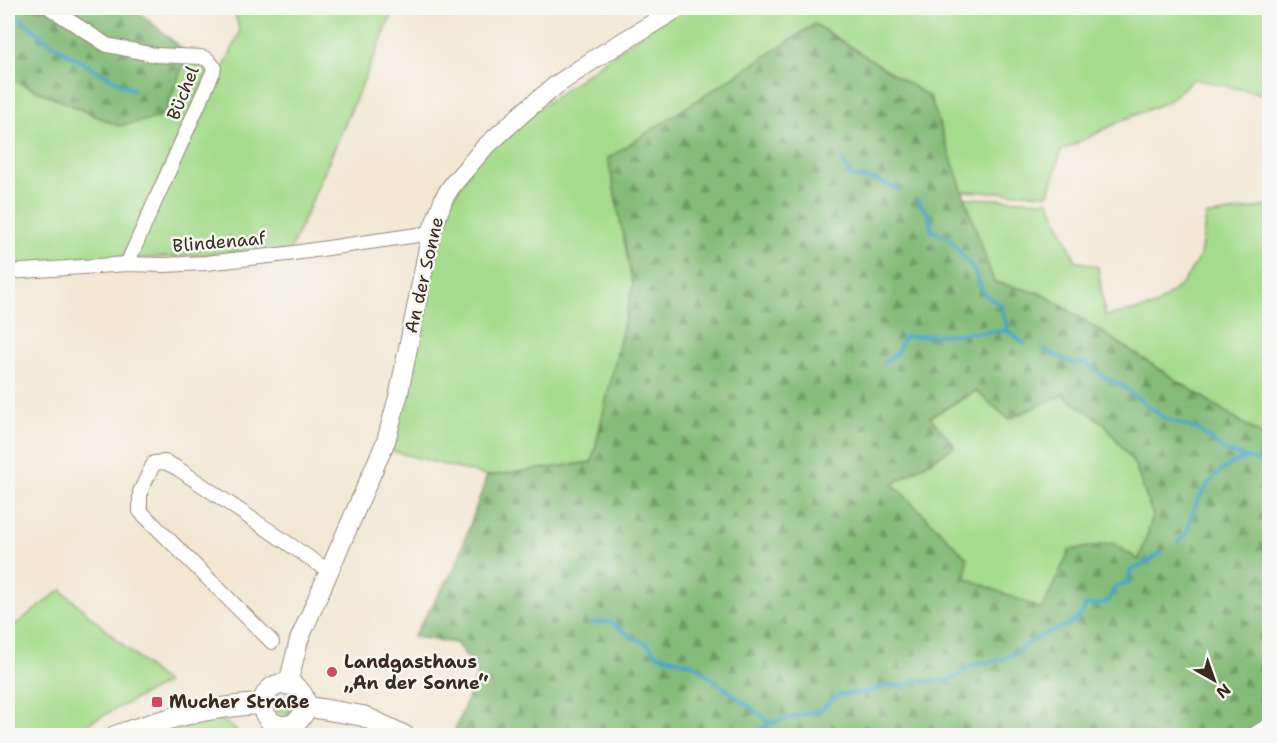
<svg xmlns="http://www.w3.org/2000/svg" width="1277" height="743" font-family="'Shantell Sans',sans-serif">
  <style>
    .grass { fill: #a5db8c; stroke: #708255; stroke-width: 1.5 }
    .forest { fill: url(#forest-firs); stroke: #60724b; stroke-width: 1.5; fill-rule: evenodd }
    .park { fill: url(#park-dots); stroke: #708255; stroke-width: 1.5 }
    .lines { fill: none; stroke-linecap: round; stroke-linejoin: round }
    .stream { stroke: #48a8c7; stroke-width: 4 }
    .minor-casing { stroke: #978879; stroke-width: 16 }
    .tertiary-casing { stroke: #978879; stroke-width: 20 }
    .secondary-casing { stroke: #978879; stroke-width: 22 }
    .minor { stroke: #fff; stroke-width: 14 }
    .tertiary { stroke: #fff; stroke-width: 18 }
    .secondary { stroke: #fff; stroke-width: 20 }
    .poi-dot { fill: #d1495b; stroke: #f6f6f2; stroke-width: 2 }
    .labels { text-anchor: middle; stroke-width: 5; stroke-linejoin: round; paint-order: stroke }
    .street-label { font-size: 18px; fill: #3b2a1e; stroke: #f6f6f2 }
    .poi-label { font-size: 18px; font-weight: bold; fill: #3b2a1e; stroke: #f6f6f2; text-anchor: start }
  </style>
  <defs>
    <pattern id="forest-firs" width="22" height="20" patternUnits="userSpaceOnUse" patternTransform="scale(1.5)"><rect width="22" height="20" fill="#84bb78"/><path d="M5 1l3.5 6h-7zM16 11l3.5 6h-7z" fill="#6d9862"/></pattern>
    <pattern id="park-dots" width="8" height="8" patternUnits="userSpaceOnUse" patternTransform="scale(1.5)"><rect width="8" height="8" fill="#a5db8c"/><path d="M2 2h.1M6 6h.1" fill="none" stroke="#8fbc78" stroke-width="1.8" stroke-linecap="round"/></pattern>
  </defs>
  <rect width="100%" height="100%" fill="#f6f6f2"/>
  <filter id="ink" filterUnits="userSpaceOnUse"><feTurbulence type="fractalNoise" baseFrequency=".0167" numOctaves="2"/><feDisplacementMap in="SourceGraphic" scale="12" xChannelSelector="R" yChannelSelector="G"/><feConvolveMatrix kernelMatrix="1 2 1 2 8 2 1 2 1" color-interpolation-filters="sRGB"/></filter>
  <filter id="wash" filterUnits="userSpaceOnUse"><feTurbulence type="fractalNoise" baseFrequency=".008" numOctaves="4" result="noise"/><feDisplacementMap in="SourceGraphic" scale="24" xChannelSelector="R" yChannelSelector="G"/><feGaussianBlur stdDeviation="1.35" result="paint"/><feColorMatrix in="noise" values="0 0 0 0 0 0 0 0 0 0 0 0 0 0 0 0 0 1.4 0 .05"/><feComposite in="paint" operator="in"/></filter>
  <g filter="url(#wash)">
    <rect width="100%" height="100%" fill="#f3e7d4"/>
    <g class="grass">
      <polygon points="252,8 395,8 290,251 130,259 191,140 240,32 235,14"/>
      <polygon points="678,8 1269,8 1269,95 1194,79 1167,102 1125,119 1061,151 1049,194 962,191 930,97 608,158 633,285 592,462 487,476 384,449 430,234 484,148"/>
      <polygon points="185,61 204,63 209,72 124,258 8,271 8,78 119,126"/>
      <polygon points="965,198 1049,201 1076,261 1098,267 1105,316 1154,307 1183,283 1200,256 1206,216 1269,206 1269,440 1043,294 994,282"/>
      <polygon points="976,391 1009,419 1062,394 1105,424 1135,465 1153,516 1139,561 1070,550 1042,610 966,578 893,484 954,447 930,417"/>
      <polygon points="61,590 166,683 92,721 77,735 8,735 8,630"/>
      <polygon points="219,718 236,730 239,735 160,736"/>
    </g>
    <g class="forest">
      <polygon points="8,8 134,8 182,49 185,61 163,117 119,126 8,78"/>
      <path d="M815,24L930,97L994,282L1043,294L1269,440V735H453L478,672L456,643L413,637L456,566L487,476L592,462L633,285L608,158ZM976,391L1009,419L1062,395L1105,424L1135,465L1153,516L1139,560L1113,543L1070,550L1042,609L966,578L967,558L893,484L955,446L930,417Z"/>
    </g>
    <circle class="park" cx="284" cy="705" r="9"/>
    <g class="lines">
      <g class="stream">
        <path d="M8,11C23,19 34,31 48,41C75,59 104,75 133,90"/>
        <polyline points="842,161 850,176 877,180 898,190"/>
        <polyline points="918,200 930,217 931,230 950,239 975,272 983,293 1001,305 1008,331"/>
        <polyline points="1044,350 1075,364 1085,362 1104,377 1121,385 1165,419 1197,429 1225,451 1249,458"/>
        <polyline points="884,363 897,353 904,337 1008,331 1025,344"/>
        <path d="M1178,542L1187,534C1191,507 1206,479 1231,464C1236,461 1243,460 1249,458L1270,467"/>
        <path d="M593,623L611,622L633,638L646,643L658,655L693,664L771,723L820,710L839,695L862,693L890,685L905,687L916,680C935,684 959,682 972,664C988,662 1003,661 1017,652C1025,647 1032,640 1040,636C1058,626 1076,629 1085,606L1108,602L1115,587L1129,582L1130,570L1145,564L1162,552"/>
        <polyline points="754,736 761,729 771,723"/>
      </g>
    </g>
  </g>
  <g filter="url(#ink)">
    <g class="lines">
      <defs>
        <g id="minor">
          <polyline points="50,8 107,45 155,55 201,57 207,59 214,67 213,72 127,264"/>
          <polyline points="8,272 127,264 164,265 206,263 287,254 431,233"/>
          <polyline points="272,642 140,511 140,492 154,463 165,462 177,468 330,572"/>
        </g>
        <polyline id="tertiary" points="288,684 299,640 386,441 399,393 431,233 444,198 453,184 484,148 525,111 555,86 596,58 678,8"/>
        <g id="secondary">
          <circle cx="284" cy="705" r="21"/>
          <polyline points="304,706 363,716 405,736"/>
          <path d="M115,736C164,718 211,706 263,704"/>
          <polyline points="1257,736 1270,728"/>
        </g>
      </defs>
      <use href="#minor" class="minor-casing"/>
      <use href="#tertiary" class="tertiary-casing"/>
      <use href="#secondary" class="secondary-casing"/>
      <use href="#minor" class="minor"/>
      <use href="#tertiary" class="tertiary"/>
      <use href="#secondary" class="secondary"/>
    </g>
  </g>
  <g class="poi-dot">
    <circle cx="332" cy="672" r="6"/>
    <rect x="151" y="696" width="12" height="12" rx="3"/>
  </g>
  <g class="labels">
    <g class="street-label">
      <text transform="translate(183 93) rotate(-68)" y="6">Büchel</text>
      <text transform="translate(219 242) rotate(-5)" y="6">Blindenaaf</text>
      <text transform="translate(424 275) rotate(-77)" y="6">An der Sonne</text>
    </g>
    <g class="poi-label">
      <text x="344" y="668">Landgasthaus<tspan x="344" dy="21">„An der Sonne“</tspan></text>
      <text x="169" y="708">Mucher Straße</text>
    </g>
  </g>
  <rect width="1277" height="743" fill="none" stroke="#f6f6f2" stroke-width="30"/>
  <g transform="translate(1214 680) rotate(140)" stroke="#f6f6f2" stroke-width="4.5" paint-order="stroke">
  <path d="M0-4.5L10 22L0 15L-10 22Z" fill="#3b2a1e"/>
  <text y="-9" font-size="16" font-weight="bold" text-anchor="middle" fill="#3b2a1e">N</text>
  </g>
</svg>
